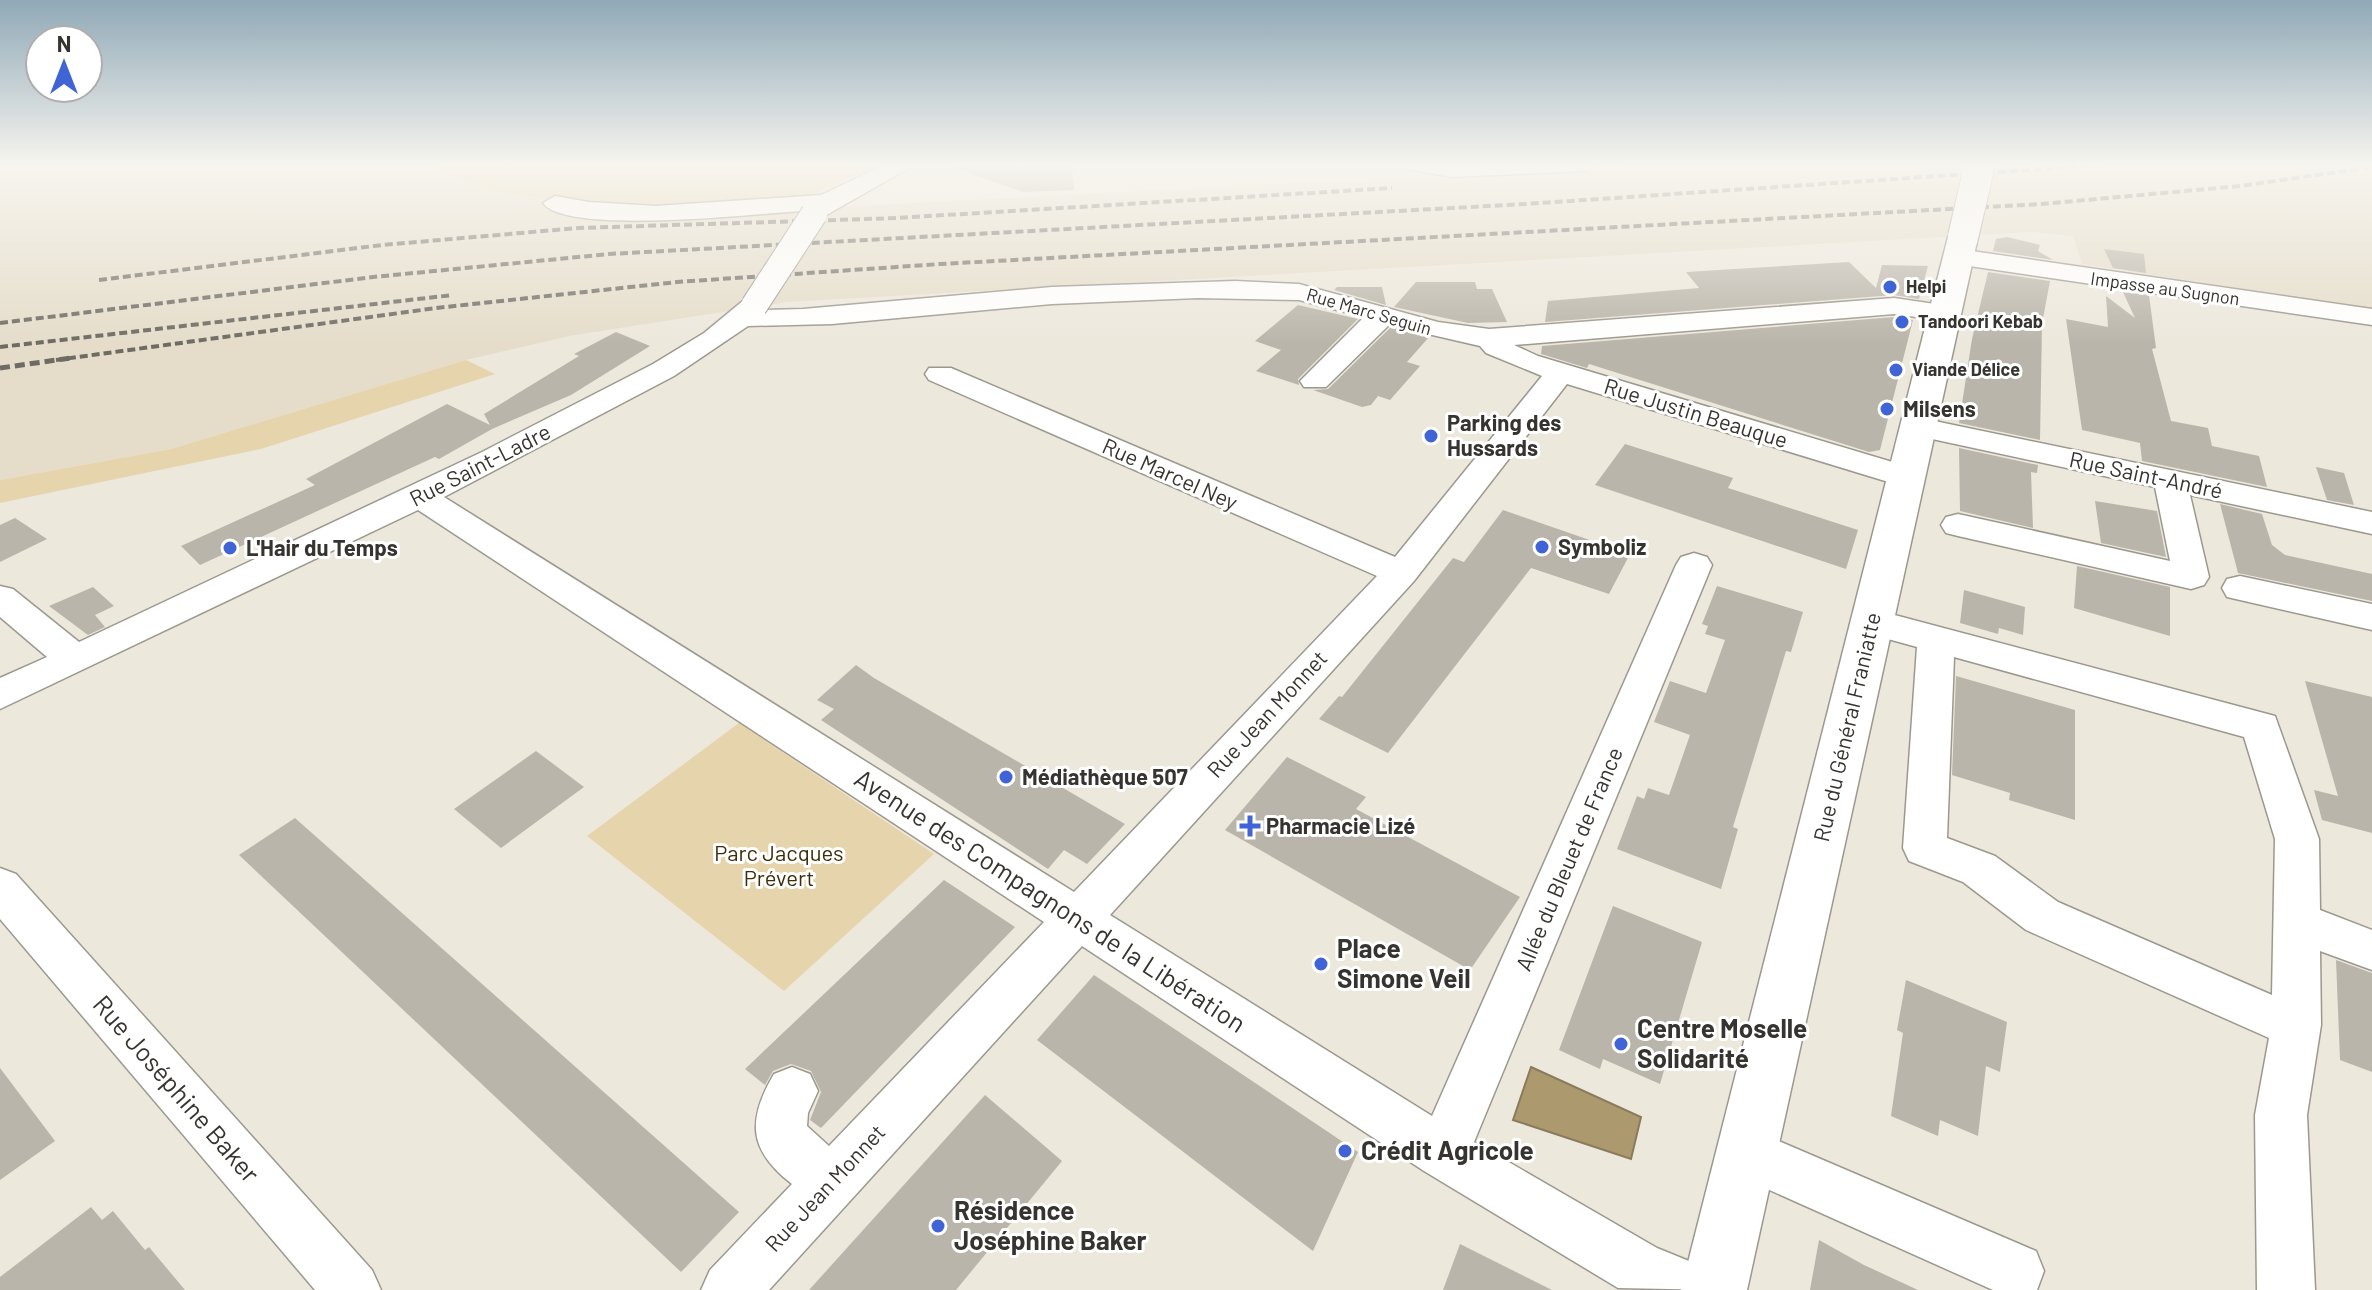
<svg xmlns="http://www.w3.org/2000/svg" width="2372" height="1290" font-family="Barlow,sans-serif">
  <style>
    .built { fill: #e5ddca }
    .green { fill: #e6d5ac }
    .water { fill: #ac996e; stroke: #897b5b; stroke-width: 2 }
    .building { fill: #bab5aa }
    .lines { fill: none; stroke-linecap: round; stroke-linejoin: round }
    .minor-casing { stroke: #9d988d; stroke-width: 3 }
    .major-casing { stroke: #9d988d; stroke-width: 3 }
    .minor { fill: #fff; fill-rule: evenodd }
    .major { fill: #fff; fill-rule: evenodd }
    .rail-far1 { stroke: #6e6b64; stroke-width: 4; stroke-dasharray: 8 4; stroke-linecap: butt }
    .rail { stroke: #6e6b64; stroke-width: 5; stroke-dasharray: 10 5; stroke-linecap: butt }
    .minor-bridge-casing { stroke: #9d988d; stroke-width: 28; stroke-linecap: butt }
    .major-bridge-casing { stroke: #9d988d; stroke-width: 32; stroke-linecap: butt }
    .minor-bridge { stroke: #fff; stroke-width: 26 }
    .major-bridge { stroke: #fff; stroke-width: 30 }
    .poi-dot { fill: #4063d5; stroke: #fff; stroke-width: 3 }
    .labels { text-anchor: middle; stroke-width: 6; stroke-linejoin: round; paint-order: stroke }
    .far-poi-label { font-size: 18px; font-weight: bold; fill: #363430; stroke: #fff; text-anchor: start }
    .far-street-label { font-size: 18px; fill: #363430; stroke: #fff }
    .poi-label { font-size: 22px; font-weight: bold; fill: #363430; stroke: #fff; text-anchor: start }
    .street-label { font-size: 22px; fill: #363430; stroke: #fff }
    .park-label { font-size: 22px; fill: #3c2e08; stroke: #fff }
    .near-street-label { font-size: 26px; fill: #363430; stroke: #fff }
    .near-poi-label { font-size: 26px; font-weight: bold; fill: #363430; stroke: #fff; text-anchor: start }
  </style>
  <rect width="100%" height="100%" fill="#ede8dc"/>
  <polygon class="built" points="0,164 430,164 440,171 643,208 740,212 1670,164 2372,164 2372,309 2082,264 2073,236 2031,232 787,302 569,336 466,360 171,449 0,480"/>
  <g class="green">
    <polygon points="430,164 883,164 797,201 607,208 497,191 440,171"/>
    <polygon points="466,360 495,374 261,449 0,503 0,480 171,449"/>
    <polygon points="739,723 934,854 784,991 587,836"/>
  </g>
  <polygon class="water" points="1531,1067 1641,1117 1631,1159 1513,1120"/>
  <g class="building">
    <polygon points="956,164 1072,164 1074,190 1023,192 955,168"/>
    <polygon points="2007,237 2040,245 2038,251 2053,260 1993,251 1996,239"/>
    <polygon points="2104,249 2144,254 2146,273 2113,268"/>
    <polygon points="1849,262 1876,288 1882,265 1928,266 1919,299 1894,295 1545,322 1548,301 1699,288 1686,272"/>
    <polygon points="1988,272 2050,281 2042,324 2040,440 1959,423 1972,339"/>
    <polygon points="1416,282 1475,282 1477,289 1492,289 1507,322 1468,323 1394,307"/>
    <polygon points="1337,287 1382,287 1386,305 1334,290"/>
    <polygon points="2123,292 2149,295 2156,348 2152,349 2171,421 2208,428 2212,446 2259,456 2267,487 2142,461 2140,443 2082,430 2066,319 2108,327 2106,296 2135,318"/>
    <polygon points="1298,305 1358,319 1298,379 1299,385 1256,371 1281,350 1255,341"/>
    <polygon points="1894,317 1913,320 1912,324 1880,450 1869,452 1589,364 1587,368 1541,354 1542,346"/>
    <polygon points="1390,328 1429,337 1407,362 1420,366 1390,400 1378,396 1371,405 1362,407 1313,390 1328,389"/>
    <polygon points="616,332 650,346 571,395 492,429 439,459 435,457 200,565 181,546 315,485 306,479 447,404 490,425 484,414 579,356 574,354"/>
    <polygon points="1625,444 1733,478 1728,488 1858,530 1846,569 1595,485"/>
    <polygon points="1959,448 2038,465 2037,473 2031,472 2033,528 1960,511"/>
    <polygon points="2316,467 2344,473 2354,505 2327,500"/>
    <polygon points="2095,501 2157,511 2166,557 2101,543"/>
    <polygon points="2220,504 2262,514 2272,545 2285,555 2372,574 2372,601 2238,573"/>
    <polygon points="1503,510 1630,554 1609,594 1531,568 1388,753 1319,719 1339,696 1342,697 1453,558 1464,562"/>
    <polygon points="15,518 47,539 0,562 0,525"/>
    <polygon points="2077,566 2170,587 2170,636 2074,608"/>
    <polygon points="1717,586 1803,612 1791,652 1786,651 1733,827 1738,829 1721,889 1617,849 1637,796 1644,799 1648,788 1669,795 1690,735 1654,722 1670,681 1706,693 1725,640 1705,634 1708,626 1702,624"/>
    <polygon points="93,587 114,606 95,615 105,627 88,635 49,606"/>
    <polygon points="1964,590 2025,607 2023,635 1999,628 1998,634 1960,623"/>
    <polygon points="856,665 874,678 1125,824 1087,864 1064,850 1048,869 821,720 834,709 817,700"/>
    <polygon points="1956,676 2075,710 2075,820 2009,800 2010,793 1952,775"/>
    <polygon points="2305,681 2372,697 2372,833 2322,820 2314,790 2338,796"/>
    <polygon points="536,751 584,787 501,848 454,809"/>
    <polygon points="1287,757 1366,797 1356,809 1520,897 1470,970 1225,830"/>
    <polygon points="295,818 739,1212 681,1272 239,855"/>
    <polygon points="944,880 1015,927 821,1128 810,1120 821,1092 811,1071 791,1064 773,1071 765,1085 745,1069"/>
    <polygon points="1613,906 1702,942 1660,1084 1603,1059 1600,1069 1559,1050"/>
    <polygon points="2336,960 2372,973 2372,1072 2340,1060"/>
    <polygon points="1094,975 1358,1152 1313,1251 1037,1040"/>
    <polygon points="1906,980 2007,1022 2000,1072 1986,1066 1978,1136 1940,1120 1938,1136 1891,1116 1903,1033 1897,1030"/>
    <polygon points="0,1068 55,1141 0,1180"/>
    <polygon points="985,1095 1062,1161 956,1290 809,1290"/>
    <polygon points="91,1207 102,1220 113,1211 145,1250 149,1247 185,1290 0,1290 0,1277"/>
    <polygon points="1819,1240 1864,1265 1918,1290 1810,1290"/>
    <polygon points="1460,1244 1552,1290 1443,1290"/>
  </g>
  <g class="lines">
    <defs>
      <g id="minor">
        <path d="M886,164H916L814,222L805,219L804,211C761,213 566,236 543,203L555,196L589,202L656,206L821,195Z"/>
        <polygon points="1404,164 1598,164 1586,171 1451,177 1408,169"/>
        <polygon points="1958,249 2372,309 2372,325 1949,263 1945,257 1949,251"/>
        <path d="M1235,281L1299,284L1438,322L1489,329L1894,298L1955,307L1959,313L1955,319L1945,321L1894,314L1514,345L1538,356L1919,470L1923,477L1919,484L1907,487L1895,484L1567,384L1414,581L1110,915L1432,1116L1676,565L1681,557L1694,553L1707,557L1712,565L1474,1142L1657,1248L1711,1270L1720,1290L1618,1288L1424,1171L1082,946L769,1290H701L710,1270L792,1184C748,1150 747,1120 774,1074L792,1067L810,1074L818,1091L808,1113L807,1126L829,1146L1044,922L418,510L0,709V678L47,657L0,617V586L13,589L79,642L482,452L653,364L704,333L744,300H764L768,306L765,310L803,309L1052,287ZM1198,298L1299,300L1364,317L1300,381L1304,387H1326L1389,325L1480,346L1486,353L1542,376L1395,557L951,368H929L925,374L929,380L1377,576L1074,892L444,497L674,376L748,326L832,324L1052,304Z"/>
        <polygon points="1920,418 2372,512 2372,534 2190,495 2209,577 2204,585 2191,589 1958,536 1946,533 1941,525 1946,517 1958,514 2170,561 2155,487 1909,434 1904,427 1909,420"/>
        <polygon points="2240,576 2372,604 2372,630 2227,597 2222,588 2227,579"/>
        <path d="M1872,609L2275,716L2319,839L2320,910L2372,930V970L2320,951L2321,1025L2307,1115L2315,1290H2257L2255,1115L2269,1038L2026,930L1963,882L1909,861L1903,848L1917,647L1859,631L1853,622L1859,613ZM1954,657L2244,737L2275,839L2272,995L2058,902L1995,856L1947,838Z"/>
        <polygon points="0,868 16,874 372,1270 381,1290 315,1290 0,919"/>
        <polygon points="1746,1127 2036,1251 2044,1271 2037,1290 1993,1290 1727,1171 1719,1153 1727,1135"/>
      </g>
      <polygon id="major" points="1963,228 1974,231 1978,237 1747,1290 1681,1290 1948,237 1952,231"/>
    </defs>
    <use href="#minor" class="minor-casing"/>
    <use href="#major" class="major-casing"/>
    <use href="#minor" class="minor"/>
    <use href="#major" class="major"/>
    <g class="rail-far1">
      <polyline points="99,280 382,245 578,228 896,218 1392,188"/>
      <polyline points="0,323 373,277 609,254 1525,204 2115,164"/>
      <polyline points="0,347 453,295"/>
      <polyline points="56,360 436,308 677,282 940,264 2041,204 2240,186 2372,167"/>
    </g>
    <polyline class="rail" points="0,368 71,358"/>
    <defs>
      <polyline id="minor-bridge" points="754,306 814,214"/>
      <polyline id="major-bridge" points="1963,237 1980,164"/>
    </defs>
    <use href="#minor-bridge" class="minor-bridge-casing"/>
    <use href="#major-bridge" class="major-bridge-casing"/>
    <use href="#minor-bridge" class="minor-bridge"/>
    <use href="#major-bridge" class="major-bridge"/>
  </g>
  <linearGradient id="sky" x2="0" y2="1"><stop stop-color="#90a9b7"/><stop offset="0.48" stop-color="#f7f5ef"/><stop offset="1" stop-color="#f7f5ef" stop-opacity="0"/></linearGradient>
  <rect width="2372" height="344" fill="url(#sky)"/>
  <g class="poi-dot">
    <circle cx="1890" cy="287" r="8"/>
    <circle cx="1902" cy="322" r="8"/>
    <circle cx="1896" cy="370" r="8"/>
    <circle cx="1887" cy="409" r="8"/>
    <circle cx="1431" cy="436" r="8"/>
    <circle cx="1542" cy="547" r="8"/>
    <circle cx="230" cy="548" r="8"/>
    <circle cx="1006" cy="777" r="8"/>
    <path d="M1246 814h8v8h8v8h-8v8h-8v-8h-8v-8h8z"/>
    <circle cx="1321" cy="964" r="8"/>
    <circle cx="1621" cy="1044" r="8"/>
    <circle cx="1345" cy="1151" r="8"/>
    <circle cx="938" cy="1226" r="8"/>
  </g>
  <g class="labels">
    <g class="far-poi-label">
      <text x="1906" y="293">Helpi</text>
      <text x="1918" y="328">Tandoori Kebab</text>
      <text x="1912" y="376">Viande Délice</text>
    </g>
    <g class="far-street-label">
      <text transform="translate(2165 289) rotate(8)" y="6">Impasse au Sugnon</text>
      <text transform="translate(1369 312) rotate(16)" y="6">Rue Marc Seguin</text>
    </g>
    <g class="poi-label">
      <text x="1903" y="417">Milsens</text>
      <text x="1447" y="431">Parking des<tspan x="1447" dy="25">Hussards</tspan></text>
      <text x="1558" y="555">Symboliz</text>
      <text x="246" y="556">L'Hair du Temps</text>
      <text x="1022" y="785">Médiathèque 507</text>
      <text x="1266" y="834">Pharmacie Lizé</text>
    </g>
    <g class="street-label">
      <text transform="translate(1696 413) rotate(17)" y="8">Rue Justin Beauque</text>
      <text transform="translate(480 465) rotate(-27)" y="8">Rue Saint-Ladre</text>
      <text transform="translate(1170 474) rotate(24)" y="8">Rue Marcel Ney</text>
      <text transform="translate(2146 475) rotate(12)" y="8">Rue Saint-André</text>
      <text transform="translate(1267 714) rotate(-47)" y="8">Rue Jean Monnet</text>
      <text transform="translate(1847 727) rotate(-77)" y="8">Rue du Général Franiatte</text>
      <text transform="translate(1569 859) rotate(-67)" y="8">Allée du Bleuet de France</text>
      <text transform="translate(825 1188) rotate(-47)" y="8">Rue Jean Monnet</text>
    </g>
    <g class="park-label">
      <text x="779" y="861">Parc Jacques<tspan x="779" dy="25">Prévert</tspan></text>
    </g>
    <g class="near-street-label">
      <text transform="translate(1050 901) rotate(33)" y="9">Avenue des Compagnons de la Libération</text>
      <text transform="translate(176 1089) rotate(49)" y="9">Rue Joséphine Baker</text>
    </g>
    <g class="near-poi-label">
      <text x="1337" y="958">Place<tspan x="1337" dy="30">Simone Veil</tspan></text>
      <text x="1637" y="1038">Centre Moselle<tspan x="1637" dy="30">Solidarité</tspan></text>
      <text x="1361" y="1160">Crédit Agricole</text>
      <text x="954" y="1220">Résidence<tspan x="954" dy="30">Joséphine Baker</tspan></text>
    </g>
  </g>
  <g transform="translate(64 64)"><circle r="38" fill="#ffffff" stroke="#afaeac" stroke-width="2"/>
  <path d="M0-6L14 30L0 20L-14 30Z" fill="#4063d5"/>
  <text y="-12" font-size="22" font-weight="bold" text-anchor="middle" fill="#363430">N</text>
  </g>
</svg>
